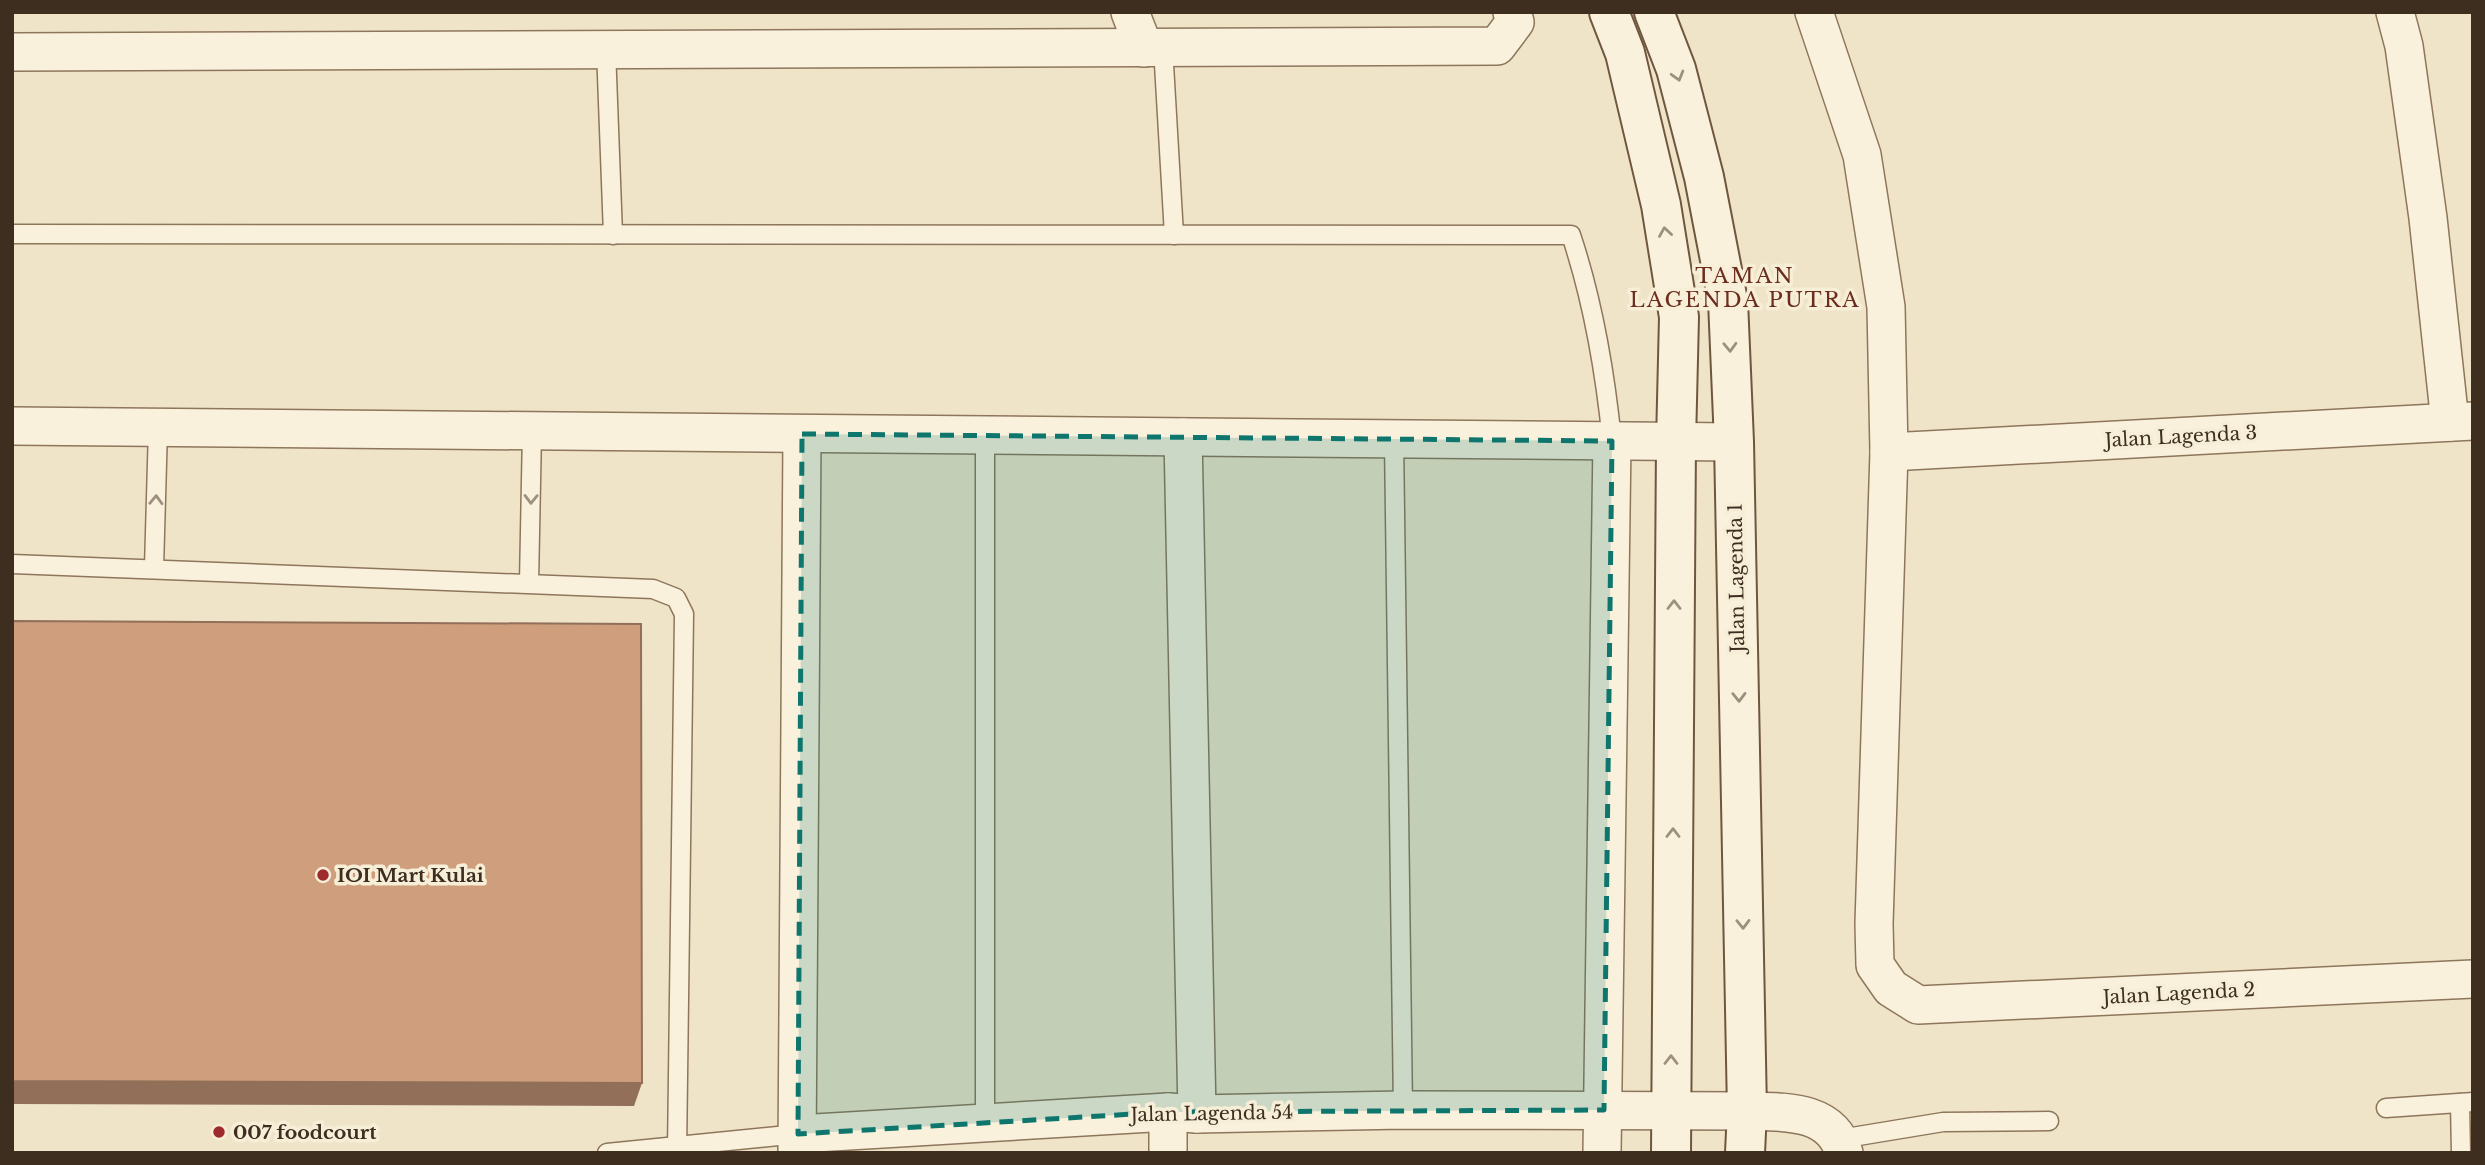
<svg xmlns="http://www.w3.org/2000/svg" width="2485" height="1165" font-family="'Libre Baskerville',serif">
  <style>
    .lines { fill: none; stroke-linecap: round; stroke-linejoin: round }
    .lane-casing { stroke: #8d765c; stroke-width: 21 }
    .street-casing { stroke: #8d765c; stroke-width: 40 }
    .secondary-casing { stroke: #6f573f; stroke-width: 42 }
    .lane { stroke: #faf1dc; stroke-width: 18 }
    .street { stroke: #faf1dc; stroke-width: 37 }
    .secondary { stroke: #faf1dc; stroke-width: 38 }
    .shaded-wall { fill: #916f58 }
    .building { fill: #cf9f7d; stroke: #916f58; stroke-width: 2 }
    .oneway { stroke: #9c907e }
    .marked { fill: #0f766e; fill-opacity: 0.2; stroke: #0f766e; stroke-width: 5; stroke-dasharray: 14 9; stroke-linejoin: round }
    .poi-dot { fill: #9e2a2b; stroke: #f7eed8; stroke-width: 2.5 }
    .labels { text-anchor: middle; stroke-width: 7; stroke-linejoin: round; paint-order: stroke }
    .street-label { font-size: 19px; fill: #3d2e20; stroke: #f7eed8 }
    .poi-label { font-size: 19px; font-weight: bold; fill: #3d2e20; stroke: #f7eed8; text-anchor: start }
    .neighbourhood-label { font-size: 21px; letter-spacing: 2px; fill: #6b2e1e; stroke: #f7eed8 }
  </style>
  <rect width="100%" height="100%" fill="#f0e4c8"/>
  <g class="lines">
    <defs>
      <g id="lane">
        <polyline points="1163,47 1174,235"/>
        <polyline points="606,49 613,235"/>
        <path d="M12,234L1571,235C1593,301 1605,371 1612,441"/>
        <polyline points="985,435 985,1122"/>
        <polyline points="1394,439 1403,1110"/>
        <polyline points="12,564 653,589 676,598 684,614 677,1153"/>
        <polyline points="154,568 158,428"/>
        <polyline points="529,583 532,431"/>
        <polyline points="2460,1103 2461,1153"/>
        <polyline points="2386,1108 2473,1102"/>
        <polyline points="1840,1139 1943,1122 2049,1121"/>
        <polyline points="607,1153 798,1134"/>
      </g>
      <g id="street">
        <polyline points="1130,12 1144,48"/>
        <polyline points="1814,12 1862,155 1886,307 1889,452 1874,924 1875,965 1891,988 1918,1005 2473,979"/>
        <polyline points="2395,12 2404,46 2428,218 2450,422"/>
        <polyline points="12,52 1497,46 1515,22 1512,12"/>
        <polyline points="12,426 1734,442"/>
        <polyline points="1183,437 1197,1114"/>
        <polyline points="1889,452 2473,421"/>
        <path d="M798,1134L1168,1112L1197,1114L1403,1110L1747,1111C1784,1112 1832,1109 1844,1153"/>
        <polyline points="797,1153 802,434"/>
        <polyline points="1168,1153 1168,1112"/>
        <polyline points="1602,1153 1612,441"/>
      </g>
      <g id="secondary">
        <polyline points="1609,12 1625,53 1661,205 1679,317 1676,442 1671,1153"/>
        <polyline points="1654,12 1676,69 1704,177 1728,301 1734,442 1747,1111 1745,1153"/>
      </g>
    </defs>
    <use href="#lane" class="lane-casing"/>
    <use href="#street" class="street-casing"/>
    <use href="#secondary" class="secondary-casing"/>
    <use href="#lane" class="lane"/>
    <use href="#street" class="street"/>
    <use href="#secondary" class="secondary"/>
  </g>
  <polygon class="shaded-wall" points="12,1081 642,1083 634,1106 12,1104"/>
  <polygon class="building" points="12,621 641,624 642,1083 12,1081"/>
  <defs><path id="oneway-chevron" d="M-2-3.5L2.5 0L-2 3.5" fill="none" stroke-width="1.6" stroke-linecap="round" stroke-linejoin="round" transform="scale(1.75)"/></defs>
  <g class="oneway">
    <use href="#oneway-chevron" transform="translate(1678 76) rotate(74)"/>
    <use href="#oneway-chevron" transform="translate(1665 232) rotate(-99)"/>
    <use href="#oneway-chevron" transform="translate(1730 347) rotate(88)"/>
    <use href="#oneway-chevron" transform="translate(531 499) rotate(91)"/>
    <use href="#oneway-chevron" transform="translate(156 500) rotate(-88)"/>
    <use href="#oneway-chevron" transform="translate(1674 605) rotate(-90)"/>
    <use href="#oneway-chevron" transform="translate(1739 697) rotate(89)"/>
    <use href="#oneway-chevron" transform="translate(1673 833) rotate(-90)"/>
    <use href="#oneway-chevron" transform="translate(1743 924) rotate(89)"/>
    <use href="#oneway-chevron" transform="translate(1671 1060) rotate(-90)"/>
  </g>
  <path class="marked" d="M802,434L1612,441L1604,1110L1168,1112L798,1134Z"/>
  <g class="poi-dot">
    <circle cx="323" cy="875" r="7"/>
    <circle cx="219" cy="1132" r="7"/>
  </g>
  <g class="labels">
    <g class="street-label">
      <text transform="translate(2181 436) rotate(-3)" y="7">Jalan Lagenda 3</text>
      <text transform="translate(1736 578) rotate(-91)" y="7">Jalan Lagenda 1</text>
      <text transform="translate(2179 993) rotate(-3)" y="7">Jalan Lagenda 2</text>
      <text transform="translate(1212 1113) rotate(-1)" y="7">Jalan Lagenda 54</text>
    </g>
    <g class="poi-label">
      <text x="337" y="882">IOI Mart Kulai</text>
      <text x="233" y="1139">007 foodcourt</text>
    </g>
    <g class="neighbourhood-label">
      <text x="1745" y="283">TAMAN<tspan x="1745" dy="24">LAGENDA PUTRA</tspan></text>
    </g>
  </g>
  <rect width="2485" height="1165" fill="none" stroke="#3d2e20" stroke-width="28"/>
</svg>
